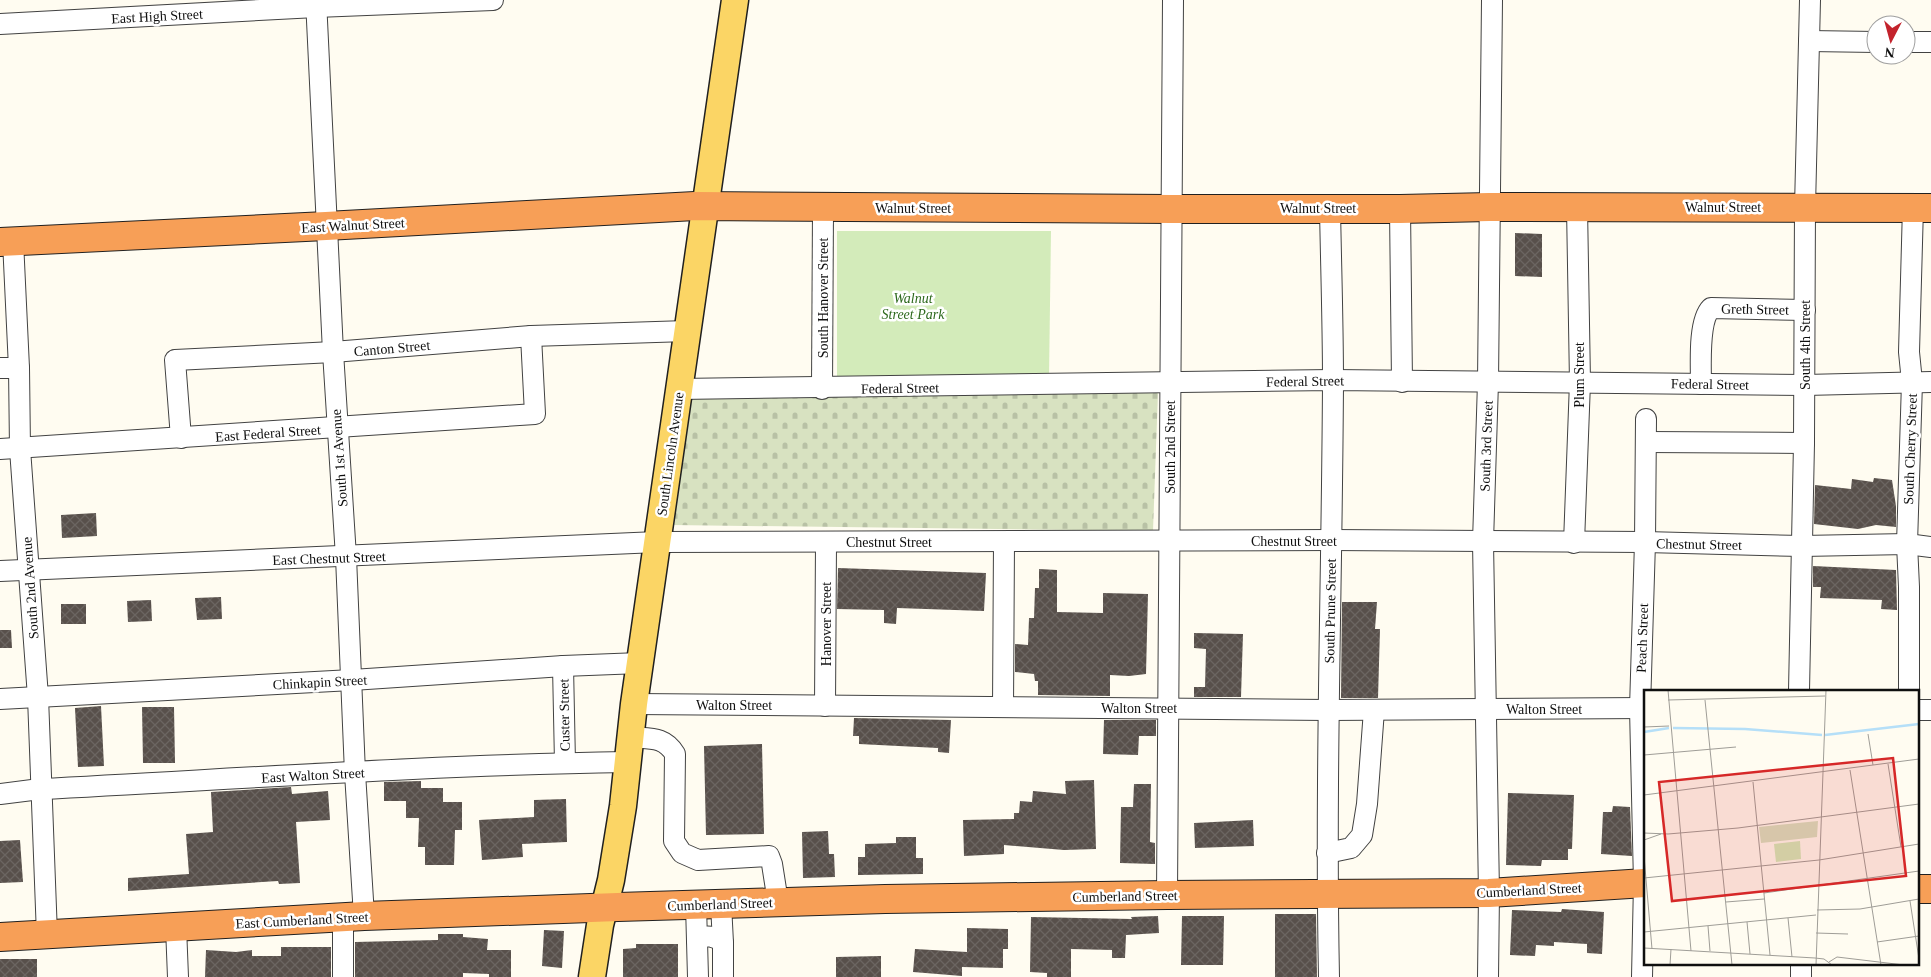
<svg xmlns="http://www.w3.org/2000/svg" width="1931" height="977" font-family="Georgia,serif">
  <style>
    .cemetery { fill: url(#cemetery-stones) }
    .park { fill: #d3ebba }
    .building { fill: url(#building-cross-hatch) }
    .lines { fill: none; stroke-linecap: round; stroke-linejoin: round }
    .minor-casing { stroke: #424242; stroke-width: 22 }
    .major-casing { stroke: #202020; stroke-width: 29 }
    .highway-casing { stroke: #202020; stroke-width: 30 }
    .minor { stroke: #fff; stroke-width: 20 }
    .major { stroke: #fbd565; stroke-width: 26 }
    .highway { stroke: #f79f57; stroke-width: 28 }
    .labels { text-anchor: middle; stroke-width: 5; stroke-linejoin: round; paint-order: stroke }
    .street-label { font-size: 14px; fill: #0f0f0f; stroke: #fff }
    .park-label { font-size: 14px; font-style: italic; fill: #2d691d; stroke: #fff }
    .inset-river { fill: none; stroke: #b5dff8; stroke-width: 2.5 }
    .inset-road { fill: none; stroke: #9f9d97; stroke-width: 1 }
    .view { fill: #d62828; fill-opacity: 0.15; stroke: #d62828; stroke-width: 2.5 }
    .inset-edge { fill: none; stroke: #0f0f0f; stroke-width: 2.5 }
  </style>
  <defs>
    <pattern id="cemetery-stones" width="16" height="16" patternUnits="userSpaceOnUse" patternTransform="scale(1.25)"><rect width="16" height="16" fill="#d8e2c1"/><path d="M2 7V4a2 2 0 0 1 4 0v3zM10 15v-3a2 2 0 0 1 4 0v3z" fill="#b8c1a5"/></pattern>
    <pattern id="building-cross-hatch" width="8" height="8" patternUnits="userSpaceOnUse" patternTransform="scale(1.25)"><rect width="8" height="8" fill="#58504b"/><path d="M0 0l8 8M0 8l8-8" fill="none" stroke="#6b6561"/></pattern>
  </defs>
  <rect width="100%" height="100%" fill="#fffcf1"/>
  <polygon class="cemetery" points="688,391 1158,392 1153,531 672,525"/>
  <polygon class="park" points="837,231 1051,231 1049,378 837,382"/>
  <g class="building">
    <polygon points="1515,233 1542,234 1542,277 1515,276"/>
    <polygon points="1874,478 1892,480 1896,506 1896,527 1876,525 1858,529 1814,524 1815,485 1851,489 1852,479 1873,482"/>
    <polygon points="96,513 97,536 62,538 61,515"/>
    <polygon points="1813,566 1896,570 1897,610 1881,609 1882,600 1820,598 1821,587 1813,587"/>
    <polygon points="838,568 986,573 984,611 897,608 896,624 884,623 884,610 837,609"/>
    <polygon points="1039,569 1057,570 1057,612 1103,613 1103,593 1148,594 1146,674 1129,676 1110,675 1110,696 1038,695 1038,681 1035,681 1034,674 1015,672 1015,644 1028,645 1029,618 1034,618 1035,588 1039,588"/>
    <polygon points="221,597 222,619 197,620 195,598"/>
    <polygon points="151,600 152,621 128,622 127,601"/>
    <polygon points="1342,602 1377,602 1375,629 1380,629 1378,698 1341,698"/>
    <rect x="61" y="604" width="25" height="20"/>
    <polygon points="0,630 11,630 12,648 0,648"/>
    <polygon points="1194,633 1243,634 1241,697 1194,697 1194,687 1205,687 1206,649 1194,648"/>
    <polygon points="101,706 104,766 78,767 75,708"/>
    <polygon points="142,707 174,707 175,763 143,763"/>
    <polygon points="854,718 951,720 949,753 938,752 938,748 859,744 859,736 853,736"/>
    <polygon points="1104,720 1156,720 1156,736 1139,736 1138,755 1103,754"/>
    <polygon points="762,744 764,834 706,835 704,746"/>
    <polygon points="1094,780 1096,849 1064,850 1004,845 1004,854 964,856 963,820 1014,819 1014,813 1019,813 1020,801 1032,802 1033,791 1066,794 1065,781"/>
    <polygon points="421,781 421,788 443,788 443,802 462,802 462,830 455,830 454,865 425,865 425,847 418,847 419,818 406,818 406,801 384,801 384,782"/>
    <polygon points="1134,784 1151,784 1150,842 1155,843 1155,864 1120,863 1121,807 1133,807"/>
    <polygon points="291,787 292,794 328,791 330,820 296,822 300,883 279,884 278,881 128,891 128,878 189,874 186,834 213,832 211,792"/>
    <polygon points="1508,793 1574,795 1572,849 1568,849 1568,860 1542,860 1541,866 1506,865"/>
    <polygon points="566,799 567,842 522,844 523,857 482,860 479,820 534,817 534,800"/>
    <polygon points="1613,806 1630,807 1632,856 1601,854 1603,812 1612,812"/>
    <polygon points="1253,820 1254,846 1195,848 1194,823"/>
    <polygon points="828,831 829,854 834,854 835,877 803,878 802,832"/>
    <polygon points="896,837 916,837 916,858 923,858 923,874 858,875 858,857 865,857 865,844 896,843"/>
    <polygon points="20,840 23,882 0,883 0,841"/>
    <polygon points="1562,909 1604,912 1602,954 1587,953 1587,944 1554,942 1554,946 1536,945 1535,956 1510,955 1512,910 1561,912"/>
    <polygon points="1275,914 1316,914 1317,977 1275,977"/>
    <polygon points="1158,916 1159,933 1126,935 1125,958 1112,958 1112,950 1071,949 1071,977 1047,977 1047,973 1030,972 1031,917 1132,919 1131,917"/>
    <polygon points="1182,916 1224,916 1223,965 1181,965"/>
    <polygon points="967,928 1008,929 1008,949 1003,949 1003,968 962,967 962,976 913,972 915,949 967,952"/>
    <polygon points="544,930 564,931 562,968 542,966"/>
    <polygon points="438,934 463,934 463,937 488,939 487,950 511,950 511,977 489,977 489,974 463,973 463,977 355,977 355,942 438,940"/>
    <polygon points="636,944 678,944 678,977 623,977 623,949 636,948"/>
    <polygon points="281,947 331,947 331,977 205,977 206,950 236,952 252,950 252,956 281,956"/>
    <polygon points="881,956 881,977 836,977 836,957"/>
    <rect x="0" y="959" width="37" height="18"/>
  </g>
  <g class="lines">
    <defs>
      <g id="minor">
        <polyline points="316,0 333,352 346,557 355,773 364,916"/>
        <polyline points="0,24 316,7 493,0"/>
        <polyline points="1809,41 1876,42"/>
        <polyline points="1906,42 1931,42"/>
        <polyline points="1400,209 1402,382"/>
        <polyline points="13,241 19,368 20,449 38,697 47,935"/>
        <polyline points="0,368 19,368"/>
        <path d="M1701,384C1701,365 1698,321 1711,308L1805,310"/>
        <polyline points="679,389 1333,380 1805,385 1931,382"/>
        <polyline points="822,389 823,208"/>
        <polyline points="181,438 175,360 333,352 531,336 687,331"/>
        <polyline points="1646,442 1804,443"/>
        <polyline points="0,449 535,414 531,336"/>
        <polyline points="1574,543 1580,382 1577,207"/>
        <polyline points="0,571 657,542 1331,540 1645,542 1802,546 1907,544 1931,547"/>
        <polyline points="563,666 565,763"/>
        <polyline points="1799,691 1804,443 1805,207 1810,0"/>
        <polyline points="1909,691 1909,587 1907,544 1912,382 1909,352 1913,207"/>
        <polyline points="0,699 352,680 563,666 640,663"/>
        <polyline points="634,704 1328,710 1645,708"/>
        <polyline points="825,706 826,543"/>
        <polyline points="1003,707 1004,542"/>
        <polyline points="1917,710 1931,710"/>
        <path d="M630,737C650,739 664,736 675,754L674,841L682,853L698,860L769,856L772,864L778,902"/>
        <path d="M0,794L40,789C236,779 432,765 627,762"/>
        <polyline points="1327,853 1351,848 1362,835 1367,804 1374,710"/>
        <polyline points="1167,895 1173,0"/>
        <polyline points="721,904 723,943"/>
        <polyline points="696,905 698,977"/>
        <polyline points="343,917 343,977"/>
        <polyline points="176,927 178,977"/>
        <path d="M697,940C705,934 716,936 723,943V977"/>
        <path d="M1329,977C1325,778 1332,580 1333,382C1333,324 1331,266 1330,208"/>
        <polyline points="1488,977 1489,893 1483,542 1488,382 1492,0"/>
        <polyline points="1642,977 1644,883 1640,708 1645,542 1646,419"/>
        <polyline points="1801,977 1801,963"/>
      </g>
      <polyline id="major" points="592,977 600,925 611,880 623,806 634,704 735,0"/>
      <g id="highway">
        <polyline points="0,242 326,226 695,206 1172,209 1400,209 1489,207 1931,208"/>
        <polyline points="1917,889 1931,889"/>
        <polyline points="0,937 364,916 618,907 885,899 1167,895 1489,893 1645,883"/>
      </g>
    </defs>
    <use href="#minor" class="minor-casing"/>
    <use href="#major" class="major-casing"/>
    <use href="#highway" class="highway-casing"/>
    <use href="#minor" class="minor"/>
    <use href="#major" class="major"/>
    <use href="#highway" class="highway"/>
  </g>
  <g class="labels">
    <g class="street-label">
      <text transform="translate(157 16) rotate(-3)" y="5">East High Street</text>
      <text x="1723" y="212">Walnut Street</text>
      <text x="913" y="213">Walnut Street</text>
      <text x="1318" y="213">Walnut Street</text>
      <text transform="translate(353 225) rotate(-3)" y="5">East Walnut Street</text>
      <text transform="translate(823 298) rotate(-90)" y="5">South Hanover Street</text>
      <text transform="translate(1755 309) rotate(1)" y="5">Greth Street</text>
      <text transform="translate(1805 345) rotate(-90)" y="5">South 4th Street</text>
      <text transform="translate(392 348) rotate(-5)" y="5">Canton Street</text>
      <text transform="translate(1579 375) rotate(-90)" y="5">Plum Street</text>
      <text transform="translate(1305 381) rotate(-1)" y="5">Federal Street</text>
      <text transform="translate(1710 384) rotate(1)" y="5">Federal Street</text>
      <text transform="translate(900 388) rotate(-1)" y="5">Federal Street</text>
      <text transform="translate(268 433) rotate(-4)" y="5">East Federal Street</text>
      <text transform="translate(1486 446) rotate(-88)" y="5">South 3rd Street</text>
      <text transform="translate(1170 447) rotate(-90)" y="5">South 2nd Street</text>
      <text transform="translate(1910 449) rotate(-88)" y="5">South Cherry Street</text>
      <text transform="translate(670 454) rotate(-82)" y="5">South Lincoln Avenue</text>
      <text transform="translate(339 458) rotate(-94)" y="5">South 1st Avenue</text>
      <text x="1294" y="546">Chestnut Street</text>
      <text x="889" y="547">Chestnut Street</text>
      <text transform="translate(1699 544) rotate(1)" y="5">Chestnut Street</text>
      <text transform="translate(329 558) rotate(-2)" y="5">East Chestnut Street</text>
      <text transform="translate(30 588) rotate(-94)" y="5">South 2nd Avenue</text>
      <text transform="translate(1330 611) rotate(-89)" y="5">South Prune Street</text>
      <text transform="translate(826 624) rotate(-90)" y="5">Hanover Street</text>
      <text transform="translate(1642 638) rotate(-88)" y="5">Peach Street</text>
      <text transform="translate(320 682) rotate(-3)" y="5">Chinkapin Street</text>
      <text x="734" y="710">Walton Street</text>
      <text x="1139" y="713">Walton Street</text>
      <text x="1544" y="714">Walton Street</text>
      <text transform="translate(564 715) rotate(-91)" y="5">Custer Street</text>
      <text transform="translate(313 775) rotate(-3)" y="5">East Walton Street</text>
      <text transform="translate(1529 890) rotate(-3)" y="5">Cumberland Street</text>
      <text transform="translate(1125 896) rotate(-1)" y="5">Cumberland Street</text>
      <text transform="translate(720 904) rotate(-2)" y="5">Cumberland Street</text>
      <text transform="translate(302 920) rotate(-3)" y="5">East Cumberland Street</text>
    </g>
    <g class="park-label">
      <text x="913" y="303">Walnut<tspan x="913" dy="16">Street Park</tspan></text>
    </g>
  </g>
  <g transform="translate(1644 690)">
    <rect width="275" height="275" fill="#fffcf1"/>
    <path d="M174,131L173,147L117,153L115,137Z" fill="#d8e2c1"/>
    <path d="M156,151L157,169L132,172L130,154Z" fill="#d3ebba"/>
    <path class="inset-river" d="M29,38L101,39L178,45M0,42L25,38M181,45L275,34"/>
    <path class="inset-road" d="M24,0L47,261M24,10L181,6M61,10L88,275M0,37L25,36M224,44L229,75M0,65L92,57M244,74L257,157M206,80L237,275M109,92L126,265M0,105L275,69M0,143L24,144L94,138L275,114M0,150L17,144M0,166L8,259M0,188L175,170L275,154M120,203L275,181M266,211L275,269M82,212L120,209M173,220L216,219L275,209M144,228L148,267M103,232L106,264M64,236L66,261M0,242L172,225M172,243L204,244M233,252L275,246M0,258L171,268M171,268L180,269L188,275M185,272L193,267L260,275M26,275L27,259M172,275L182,0"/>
    <path class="view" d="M249,68L262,186L28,211L15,92Z"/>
    <rect width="275" height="275" class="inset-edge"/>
  </g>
  <g transform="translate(1891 40) rotate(186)"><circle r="24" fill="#ffffff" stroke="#9f9f9f"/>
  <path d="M0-4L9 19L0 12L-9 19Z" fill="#c3232c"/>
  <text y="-8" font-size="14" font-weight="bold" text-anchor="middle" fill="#0f0f0f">N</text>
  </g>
</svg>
